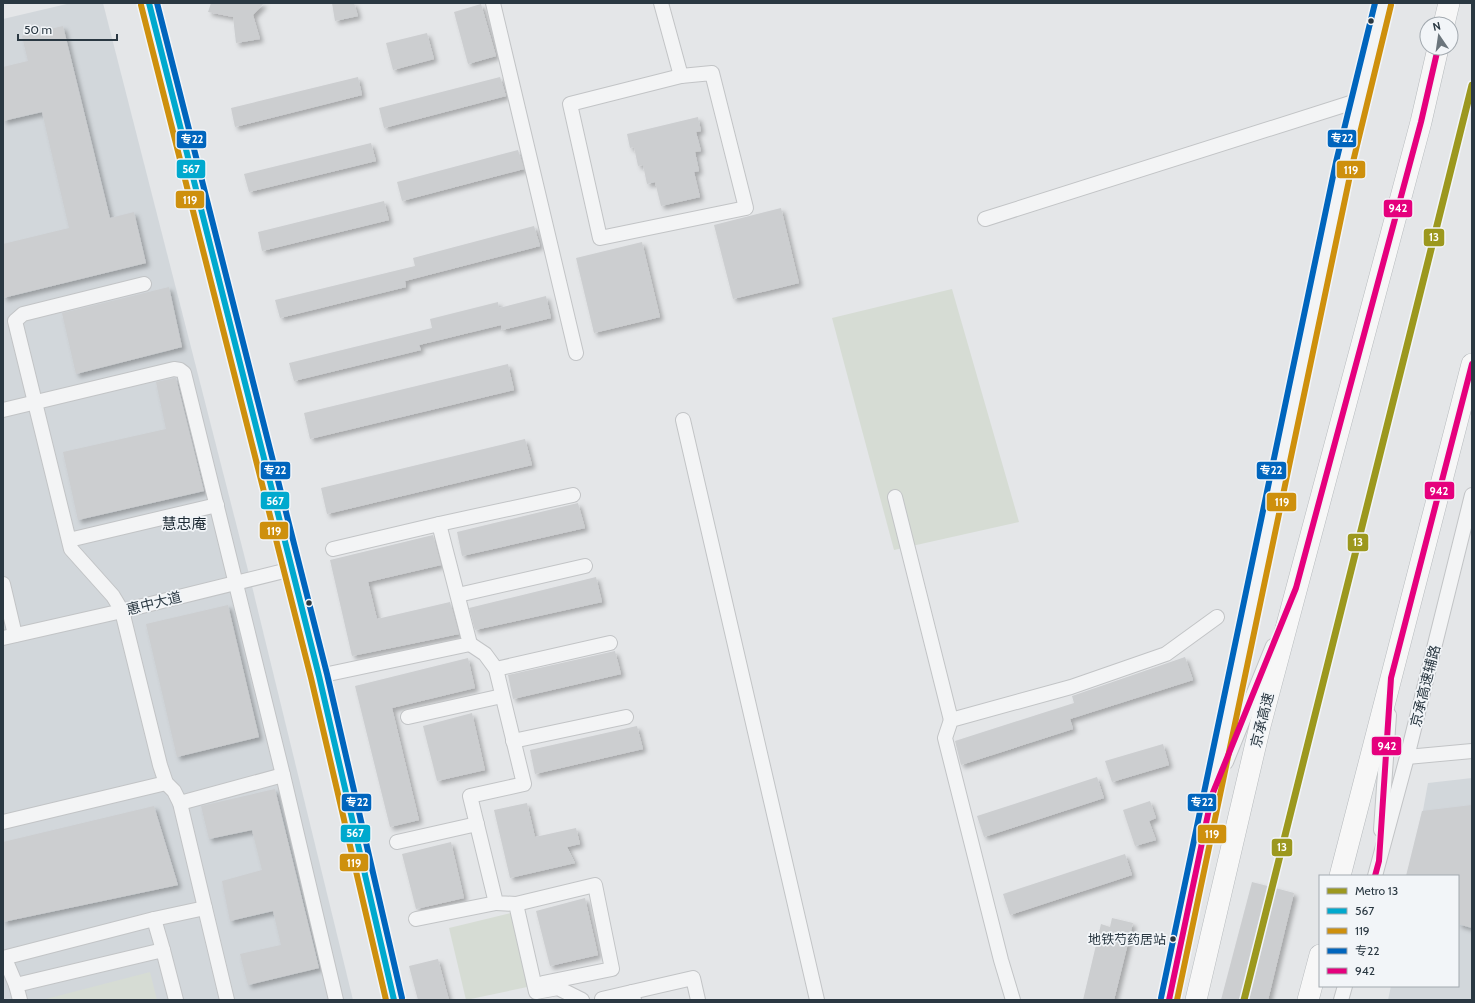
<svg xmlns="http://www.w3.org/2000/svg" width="1475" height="1003" font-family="Cabin,'Noto Sans SC',sans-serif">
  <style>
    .built { fill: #d2d7db }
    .green { fill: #d6dcd4 }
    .building { fill: #ccced0; filter: url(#shadow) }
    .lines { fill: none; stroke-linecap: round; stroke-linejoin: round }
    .minor-casing { stroke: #c2c4c6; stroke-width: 16 }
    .highway-casing { stroke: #b6babd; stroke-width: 22 }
    .minor { stroke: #f3f4f5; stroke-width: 14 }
    .highway { stroke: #f7f7f7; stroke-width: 21 }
    .bus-1-casing { stroke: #f2f5f8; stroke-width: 9 }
    .bus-2-casing { stroke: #f2f5f8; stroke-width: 9 }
    .bus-3-casing { stroke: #f2f5f8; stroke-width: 9 }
    .bus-4-casing { stroke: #f2f5f8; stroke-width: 9 }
    .bus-1 { stroke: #00a9ce; stroke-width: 6 }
    .bus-2 { stroke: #ce900d; stroke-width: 6 }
    .bus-3 { stroke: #0065bd; stroke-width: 6 }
    .bus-4 { stroke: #e5007d; stroke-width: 6 }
    .metro-1-casing { stroke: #f2f5f8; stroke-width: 10 }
    .metro-1 { stroke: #9c981e; stroke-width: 7 }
    .bus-dot { fill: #2a3842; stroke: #f2f5f8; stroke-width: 1.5 }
    .labels { text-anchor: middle; stroke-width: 3.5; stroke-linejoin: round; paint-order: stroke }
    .bus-label { font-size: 13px; fill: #2a3842; stroke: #f2f5f8; text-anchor: end }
    .street-label { font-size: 14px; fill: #2a3842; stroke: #f2f5f8 }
    .neighbourhood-label { font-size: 15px; fill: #1c2933; stroke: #f2f5f8 }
    .line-badge { stroke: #f2f5f8; stroke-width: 1.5 }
    .badge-label { font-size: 11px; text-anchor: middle; font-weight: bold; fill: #fff }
  </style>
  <defs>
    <filter id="shadow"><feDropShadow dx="3.5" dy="3.5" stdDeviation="2" flood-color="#0004"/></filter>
  </defs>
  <rect width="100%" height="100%" fill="#e4e6e8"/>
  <g class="built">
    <polygon points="71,3 103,3 250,578 353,1000 3,1000 3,19"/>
    <polygon points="1472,778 1472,1000 1388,1000 1391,986 1458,986 1458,876 1411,876 1428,783"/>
  </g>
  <g class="green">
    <polygon points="952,289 1019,522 894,550 832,318"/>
    <polygon points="515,912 532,986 466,1000 449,928"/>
    <polygon points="150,972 157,1000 42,1000"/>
  </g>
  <g class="building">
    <polygon points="211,3 264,3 253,15 260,39 236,43 233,17 208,12"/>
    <polygon points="332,3 354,3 358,16 335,21"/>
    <polygon points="481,4 496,56 468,64 454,12"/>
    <polygon points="63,26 110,218 134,212 146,263 3,298 3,244 69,228 42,112 3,121 3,67 28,61 22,36"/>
    <polygon points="427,33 434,59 393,70 386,43"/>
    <polygon points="358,77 362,95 235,127 231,108"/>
    <polygon points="500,77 506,96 384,128 379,108"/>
    <polygon points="698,117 701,131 696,132 701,151 695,152 699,171 694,172 700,197 661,206 655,182 647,184 643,165 638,166 634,147 630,148 627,134"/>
    <polygon points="371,143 376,161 249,192 244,174"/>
    <polygon points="518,150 524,169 402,201 397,182"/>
    <polygon points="384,201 389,220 262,251 258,232"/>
    <polygon points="781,208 799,283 733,299 714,225"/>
    <polygon points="534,226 540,246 405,281 406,287 280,318 275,300 415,266 413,258"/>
    <polygon points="642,242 660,317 594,333 576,258"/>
    <polygon points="169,287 182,347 76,374 62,313"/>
    <polygon points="546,296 551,318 502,330 501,325 419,345 421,350 294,381 289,363 432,328 430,319 498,302 499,308"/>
    <polygon points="508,364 514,390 310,439 304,413"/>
    <polygon points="174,378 176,378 204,491 78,520 63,452 166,429 156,382"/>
    <polygon points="525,439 532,465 327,514 321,488"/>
    <polygon points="578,503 585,528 462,556 457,532"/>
    <polygon points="433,535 441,565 368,582 377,619 450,602 459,634 352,656 330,560"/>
    <polygon points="596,577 602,602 475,630 469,608"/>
    <polygon points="228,605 259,737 177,757 146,624"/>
    <polygon points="615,651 621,674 513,699 508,675"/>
    <polygon points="1185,657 1193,680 1070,719 1073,729 961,765 955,741 1074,703 1072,696"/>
    <polygon points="468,658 475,688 392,708 419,820 390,827 355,686"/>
    <polygon points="472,713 485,770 437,781 423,726"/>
    <polygon points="637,726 643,749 535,774 530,750"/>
    <polygon points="1163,744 1169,765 1112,782 1105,761"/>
    <polygon points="1097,777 1104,798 984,837 977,816"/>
    <polygon points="275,789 319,968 248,985 240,954 281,945 273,911 230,921 222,881 262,870 252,830 209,839 201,806"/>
    <polygon points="1150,801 1156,818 1149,821 1156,840 1135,846 1123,810"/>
    <polygon points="527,803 535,837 576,828 580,844 567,847 575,863 510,878 494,810"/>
    <polygon points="1472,805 1472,928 1458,924 1458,876 1406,876 1422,811"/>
    <polygon points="154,806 178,885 3,922 3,842"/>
    <polygon points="451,842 464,898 416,909 402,854"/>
    <polygon points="1125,854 1132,875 1010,915 1003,894"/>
    <polygon points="1252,882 1294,893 1268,1000 1221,1000"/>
    <polygon points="585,898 598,955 550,966 536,911"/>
    <polygon points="1112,918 1133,923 1114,1000 1083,1000 1101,924 1110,927"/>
    <polygon points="438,959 449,1000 418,1000 409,966"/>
  </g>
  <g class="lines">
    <defs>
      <g id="minor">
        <polyline points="149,3 319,676 394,1000"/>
        <polyline points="493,3 576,353"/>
        <polyline points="661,3 681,76"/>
        <polygon points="712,73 746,208 600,238 570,104 681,76"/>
        <polyline points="985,219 1360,100"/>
        <polyline points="144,284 23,314 15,321 71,549 113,596 122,611 160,765 166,783 174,791 180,803 205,908 154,919 163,950"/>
        <polyline points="3,410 174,369 180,370 184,373 283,775 336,1000"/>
        <polyline points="683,420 817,1000"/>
        <polyline points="895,497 951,720"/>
        <polyline points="439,524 573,495"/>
        <polyline points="69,540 217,505"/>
        <polyline points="3,584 15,635"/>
        <polyline points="458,595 585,566"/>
        <polyline points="3,638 122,611 292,569"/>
        <polyline points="470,644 485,654 496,669 524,784 470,796 496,903 516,904 536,992 558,988 582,1000"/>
        <polyline points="496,669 610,643"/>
        <polyline points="319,676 470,644 439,524 333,549"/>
        <polyline points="408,717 502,696"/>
        <polyline points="513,741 626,717"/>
        <polyline points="1407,757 1472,751"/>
        <polyline points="1226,762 1273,646"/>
        <polyline points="180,803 283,775"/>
        <polyline points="3,822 166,783"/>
        <polyline points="1381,830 1389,715"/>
        <polyline points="397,842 477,824"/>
        <polyline points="1375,876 1407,757 1472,495"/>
        <polyline points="516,904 595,885 612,969 543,983"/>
        <polyline points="205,908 227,1000"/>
        <polyline points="416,919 496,903"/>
        <polyline points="3,958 154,919"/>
        <polyline points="3,962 8,966 16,985"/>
        <polyline points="602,999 632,992"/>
        <polyline points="20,1000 16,985 163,950 176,1000"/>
        <polyline points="634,1000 632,992 693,978 698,1000"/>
        <polyline points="1013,1000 1001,960 945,738 951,720 1071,687 1166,654 1217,617"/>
        <polyline points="1169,1000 1344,164 1383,3"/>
        <polyline points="1341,1000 1345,986"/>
      </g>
      <g id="highway">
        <polyline points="1444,24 1449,3"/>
        <polyline points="1340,876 1472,364"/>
        <polyline points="1196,1000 1260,726 1421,122 1438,48"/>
        <polyline points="1308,1000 1320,955"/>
      </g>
    </defs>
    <use href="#minor" class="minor-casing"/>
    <use href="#highway" class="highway-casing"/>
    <use href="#minor" class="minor"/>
    <use href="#highway" class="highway"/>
    <defs>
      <polyline id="bus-1" points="149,3 319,676 394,1000"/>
      <g id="bus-2">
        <polyline points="141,5 311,678 386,1000"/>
        <polyline points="1177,1000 1352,166 1391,5"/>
      </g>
      <g id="bus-3">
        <polyline points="157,3 327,674 402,998"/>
        <polyline points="1161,998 1336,162 1375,3"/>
      </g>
      <g id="bus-4">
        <polyline points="1375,876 1379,861 1391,678 1472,364"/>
        <polyline points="1169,1000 1212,795 1296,588 1421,122 1438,48"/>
      </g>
    </defs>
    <use href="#bus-1" class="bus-1-casing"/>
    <use href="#bus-2" class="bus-2-casing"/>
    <use href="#bus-3" class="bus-3-casing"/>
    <use href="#bus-4" class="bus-4-casing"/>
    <use href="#bus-1" class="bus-1"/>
    <use href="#bus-2" class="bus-2"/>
    <use href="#bus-3" class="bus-3"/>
    <use href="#bus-4" class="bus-4"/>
    <defs>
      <polyline id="metro-1" points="1244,1000 1472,85"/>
    </defs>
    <use href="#metro-1" class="metro-1-casing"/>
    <use href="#metro-1" class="metro-1"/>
  </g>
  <g class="bus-dot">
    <circle cx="1371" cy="21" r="3.5"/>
    <circle cx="309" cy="603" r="3.5"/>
    <circle cx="1173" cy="939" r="3.5"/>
  </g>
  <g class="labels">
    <g class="bus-label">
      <text x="1166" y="944">地铁芍药居站</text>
    </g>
    <g class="street-label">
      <text transform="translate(154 603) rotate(-14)" y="5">惠中大道</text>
      <text transform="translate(1425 686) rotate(-76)" y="5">京承高速辅路</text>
      <text transform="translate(1262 720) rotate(-76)" y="5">京承高速</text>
    </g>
    <g class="neighbourhood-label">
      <text x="184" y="529">慧忠庵</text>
    </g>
  </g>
  <g class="line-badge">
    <rect x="1327" y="129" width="30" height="19" rx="4" fill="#0065bd"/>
    <rect x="176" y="130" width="31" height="19" rx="4" fill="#0065bd"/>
    <rect x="176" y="159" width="30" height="20" rx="4" fill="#00a9ce"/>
    <rect x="1336" y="160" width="30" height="19" rx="4" fill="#ce900d"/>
    <rect x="175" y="190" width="30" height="19" rx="4" fill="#ce900d"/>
    <rect x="1383" y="199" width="30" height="19" rx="4" fill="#e5007d"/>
    <rect x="1423" y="228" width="22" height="19" rx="4" fill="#9c981e"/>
    <rect x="1256" y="461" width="31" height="19" rx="4" fill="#0065bd"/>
    <rect x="260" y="461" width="31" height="19" rx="4" fill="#0065bd"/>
    <rect x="1424" y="481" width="31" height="19" rx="4" fill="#e5007d"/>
    <rect x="260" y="491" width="30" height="19" rx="4" fill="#00a9ce"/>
    <rect x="1266" y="492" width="31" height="20" rx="4" fill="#ce900d"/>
    <rect x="259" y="521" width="30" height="19" rx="4" fill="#ce900d"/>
    <rect x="1347" y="533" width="22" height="19" rx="4" fill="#9c981e"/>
    <rect x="1371" y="736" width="31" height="20" rx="4" fill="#e5007d"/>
    <rect x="341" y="793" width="31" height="19" rx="4" fill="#0065bd"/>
    <rect x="1187" y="793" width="30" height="19" rx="4" fill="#0065bd"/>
    <rect x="340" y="824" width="31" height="19" rx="4" fill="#00a9ce"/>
    <rect x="1197" y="824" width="30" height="20" rx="4" fill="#ce900d"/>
    <rect x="1271" y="838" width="22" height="19" rx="4" fill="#9c981e"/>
    <rect x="339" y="853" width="30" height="19" rx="4" fill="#ce900d"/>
  </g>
  <g class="badge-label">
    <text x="1342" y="142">专22</text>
    <text x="192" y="143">专22</text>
    <text x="191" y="173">567</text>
    <text x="1351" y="174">119</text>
    <text x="190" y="204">119</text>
    <text x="1398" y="212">942</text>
    <text x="1434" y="241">13</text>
    <text x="1271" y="474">专22</text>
    <text x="275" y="474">专22</text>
    <text x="1439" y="495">942</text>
    <text x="275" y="505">567</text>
    <text x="1282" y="506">119</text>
    <text x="274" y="535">119</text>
    <text x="1358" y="546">13</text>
    <text x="1387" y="750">942</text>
    <text x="357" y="806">专22</text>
    <text x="1202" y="806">专22</text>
    <text x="355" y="837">567</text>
    <text x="1212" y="838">119</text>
    <text x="1282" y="851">13</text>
    <text x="354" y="867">119</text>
  </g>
  <rect width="1475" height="1003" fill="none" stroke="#2a3842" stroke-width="8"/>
  <rect x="1319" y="875" width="140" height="112" fill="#f2f5f8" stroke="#a2a9af"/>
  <rect x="1327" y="888" width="20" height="6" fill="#9c981e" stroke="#a2a9af"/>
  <text x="1355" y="895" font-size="12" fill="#2a3842">Metro 13</text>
  <rect x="1327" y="908" width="20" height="6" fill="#00a9ce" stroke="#a2a9af"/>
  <text x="1355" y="915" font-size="12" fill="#2a3842">567</text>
  <rect x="1327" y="928" width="20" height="6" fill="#ce900d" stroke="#a2a9af"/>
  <text x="1355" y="935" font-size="12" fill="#2a3842">119</text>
  <rect x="1327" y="948" width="20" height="6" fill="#0065bd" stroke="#a2a9af"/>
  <text x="1355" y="955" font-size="12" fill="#2a3842">专22</text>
  <rect x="1327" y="968" width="20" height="6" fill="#e5007d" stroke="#a2a9af"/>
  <text x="1355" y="975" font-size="12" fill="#2a3842">942</text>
  <g transform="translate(1439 36) rotate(347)"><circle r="19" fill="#f2f5f8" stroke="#a2a9af"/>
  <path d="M0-3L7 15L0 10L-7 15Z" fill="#6b757c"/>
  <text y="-6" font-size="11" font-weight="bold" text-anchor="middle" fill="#2a3842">N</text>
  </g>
  <path d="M18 34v6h99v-6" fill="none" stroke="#2a3842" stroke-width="2"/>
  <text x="24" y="34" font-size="12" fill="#2a3842" stroke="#f2f5f8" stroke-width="3" paint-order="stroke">50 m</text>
</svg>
